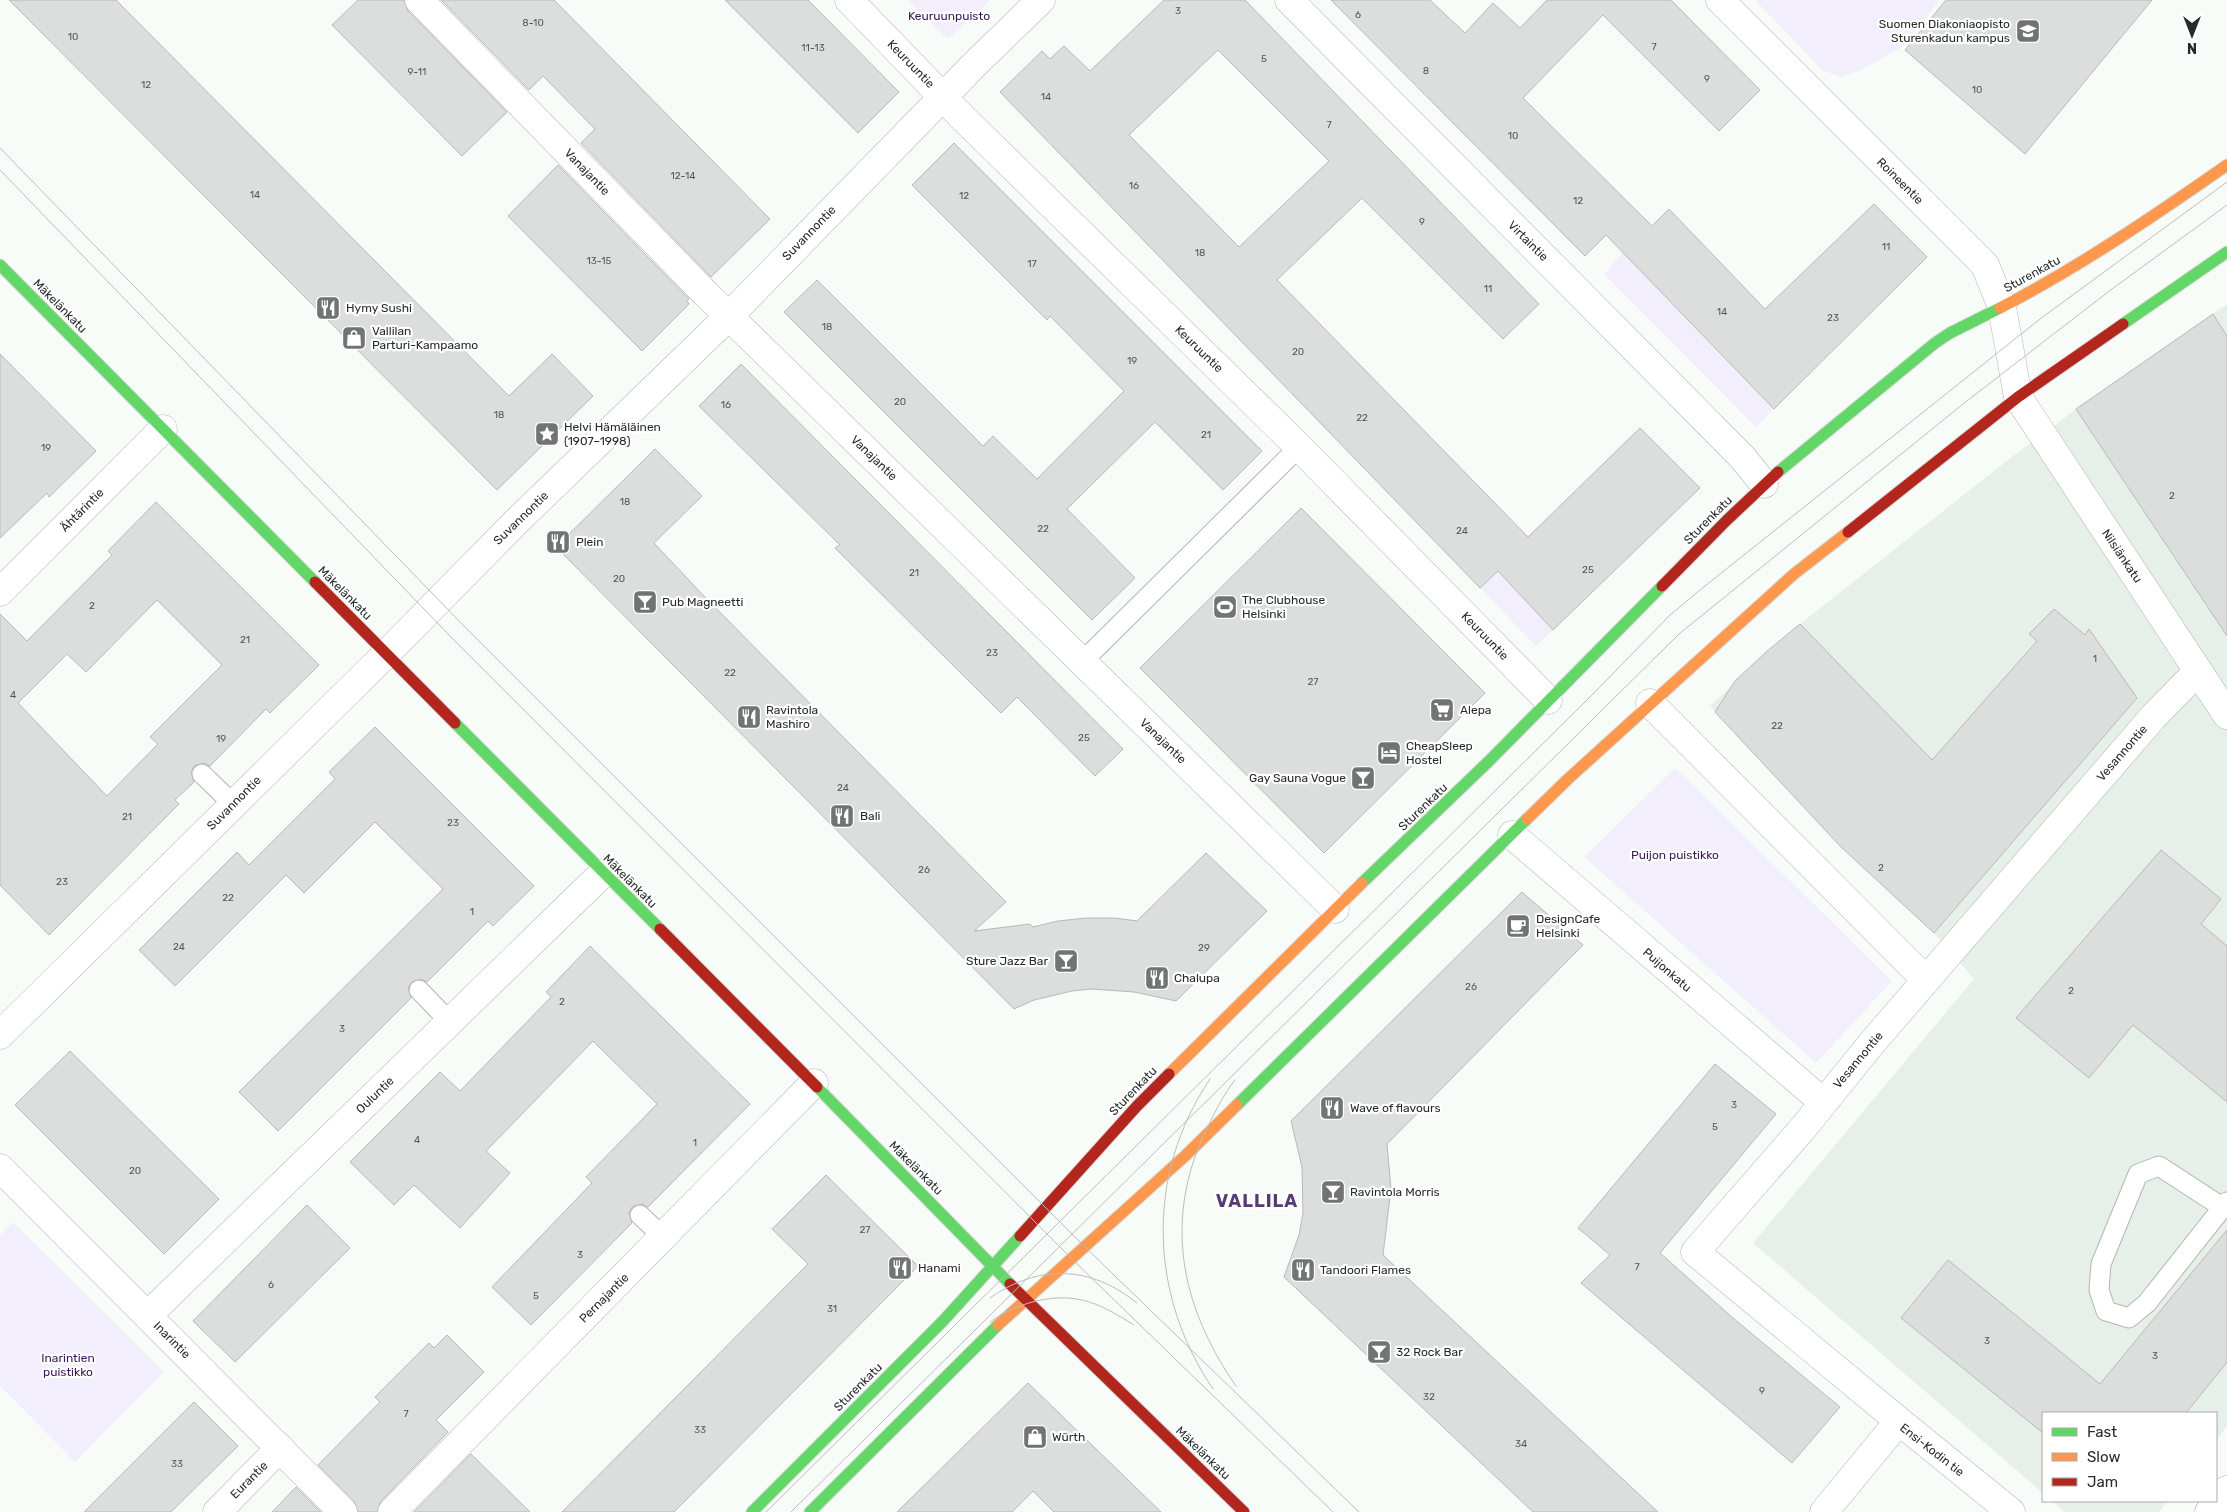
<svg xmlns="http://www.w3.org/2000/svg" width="2227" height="1512" font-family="Rubik,sans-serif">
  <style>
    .built { fill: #e6efe8 }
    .green { fill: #f3eefc }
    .building { fill: #dbdedc; stroke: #b7bab8; fill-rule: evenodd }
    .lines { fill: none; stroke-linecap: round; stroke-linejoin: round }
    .lane-casing { stroke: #b3b6b3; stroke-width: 21 }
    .street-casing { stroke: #b3b6b3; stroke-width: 29 }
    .fast-casing { stroke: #d6d8d6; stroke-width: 13 }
    .slow-casing { stroke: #d6d8d6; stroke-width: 13 }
    .jam-casing { stroke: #d6d8d6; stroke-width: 13 }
    .lane { stroke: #fefffe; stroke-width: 19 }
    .street { stroke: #fefffe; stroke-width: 28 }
    .fast { stroke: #63d668; stroke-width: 11 }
    .slow { stroke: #ff974d; stroke-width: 11 }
    .jam { stroke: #b3261e; stroke-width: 11 }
    .tram { stroke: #bcbdbd; stroke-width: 1 }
    .labels { text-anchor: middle; stroke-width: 4.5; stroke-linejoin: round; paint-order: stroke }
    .number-label { font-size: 10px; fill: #555856 }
    .park-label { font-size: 12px; fill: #3d175b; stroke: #fff }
    .poi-label { font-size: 12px; fill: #282b29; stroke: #fff; text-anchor: start }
    .street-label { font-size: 12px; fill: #282b29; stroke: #fff }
    .district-label { font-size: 18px; font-weight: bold; letter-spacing: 1px; fill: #583a75; stroke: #fff }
  </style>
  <rect width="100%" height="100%" fill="#f8fcf9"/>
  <g class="built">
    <polygon points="2227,304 2227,1426 2216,1440 2216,1413 2043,1413 2043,1493 1753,1243 1974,979 1933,932 1710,706 1800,624 2004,463 2076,409"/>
    <polygon points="2052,1501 2168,1501 2159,1512 2065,1512"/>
  </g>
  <g class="green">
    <polygon points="908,0 990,0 948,39"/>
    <polygon points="1755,0 1940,0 1902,47 1859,71 1841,77 1822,70"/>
    <polygon points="1623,253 1774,409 1756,427 1604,274"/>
    <polygon points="1498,571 1553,630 1536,646 1480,588"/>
    <polygon points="1675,768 1892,981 1816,1063 1584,857"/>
    <polygon points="13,1222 164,1372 75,1462 0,1386 0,1235"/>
  </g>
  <g class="building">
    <polygon points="9,0 116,0 509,396 552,354 593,396 497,490"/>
    <polygon points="358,0 404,0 408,11 507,112 462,156 332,25"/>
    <polygon points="441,0 554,0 770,219 711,277 581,143 595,129 543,76 529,90"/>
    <polygon points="725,0 808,0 899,92 858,133"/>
    <path d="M1164,0H1245L1539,304L1503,339L1362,198L1277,280L1528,537L1640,428L1700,488L1553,630L1498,571L1480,588L1000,92L1042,51L1050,59L1064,46L1090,71ZM1218,50L1329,161L1239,247L1129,135Z"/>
    <polygon points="1331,0 1430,0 1465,33 1493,3 1520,28 1547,0 1671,0 1760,90 1719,131 1603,15 1523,98 1652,226 1669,209 1765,309 1874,204 1927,257 1774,409 1606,235 1585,256"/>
    <polygon points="1946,0 2152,0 2025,154 1905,50"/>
    <polygon points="954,143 1262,451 1223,490 1155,422 1067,509 1135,578 1092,620 784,312 817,280 983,446 993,436 1037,479 1124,391 1050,316 1047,320 912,185"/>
    <polygon points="558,165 689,299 687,301 689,304 642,351 508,216"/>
    <polygon points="2213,314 2227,336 2227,636 2076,409"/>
    <polygon points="0,354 96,451 49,497 47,493 0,538"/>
    <polygon points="741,364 1123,749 1095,776 1017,697 1001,713 835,548 840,545 699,406"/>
    <polygon points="655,449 702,496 654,543 702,594 1006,902 974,931 1030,924 1033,927 1058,921 1086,918 1115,918 1137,921 1206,853 1267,911 1176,1001 1134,992 1091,989 1072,991 1034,1000 1014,1009 556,547"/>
    <path d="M156,502L319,665L270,713L266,709L210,766L204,763L194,766L191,772L194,782L175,800L179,804L49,935L0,885V614L27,641L112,555L108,551ZM157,600L222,665L150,737L158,744L107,796L18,703L67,654L86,672Z"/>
    <polygon points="1301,508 1485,693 1324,853 1140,668"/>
    <polygon points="2054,609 2085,635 2089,629 2137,698 1934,933 1841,847 1715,712 1735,681 1766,652 1800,624 1932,760 2037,641 2029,634"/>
    <polygon points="375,727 534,886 493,926 488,921 427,982 422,979 412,982 408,987 411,998 278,1131 239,1092 443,889 375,822 304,893 286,875 175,986 139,950 237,852 249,865 335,779 329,772"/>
    <polygon points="2161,850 2221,899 2201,924 2227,946 2227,1102 2133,1025 2089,1078 2016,1018"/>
    <polygon points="1522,892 1583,945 1387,1144 1391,1189 1383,1255 1658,1512 1533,1512 1284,1277 1299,1235 1303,1213 1302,1167 1291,1121"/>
    <polygon points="590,946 750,1104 648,1207 642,1204 632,1207 629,1213 632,1223 531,1325 492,1287 592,1183 586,1177 657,1104 593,1041 486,1151 510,1173 460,1228 414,1185 394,1205 350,1162 440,1072 460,1091 551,997 546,992"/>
    <polygon points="70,1051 219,1199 164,1254 15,1105"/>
    <polygon points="1715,1064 1776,1114 1660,1253 1733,1318 1840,1407 1792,1463 1581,1283 1610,1255 1578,1228"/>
    <polygon points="826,1175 918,1266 674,1512 562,1512 808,1264 772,1229"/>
    <polygon points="307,1205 350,1248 235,1362 193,1321"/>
    <polygon points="2227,1230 2227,1362 2186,1413 2043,1413 2043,1433 1901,1318 1948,1260 2100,1384"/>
    <polygon points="447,1335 484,1372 436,1420 448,1432 381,1501 377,1512 358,1512 354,1501 318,1465 380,1402 375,1397 429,1343 434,1348"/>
    <polygon points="1028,1383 1161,1512 1054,1512 1033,1491 1012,1512 897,1512"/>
    <polygon points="194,1402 238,1446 171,1512 84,1512"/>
    <polygon points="471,1454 530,1512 414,1512"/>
    <polygon points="296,1487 321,1512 272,1512"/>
  </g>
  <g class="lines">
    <defs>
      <g id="lane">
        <polyline points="1082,662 1299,447"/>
        <polyline points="202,774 233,804"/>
        <polyline points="419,990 450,1022"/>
        <polyline points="2222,1207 2159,1166 2138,1174 2101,1264 2099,1290 2106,1311 2129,1318 2147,1303 2227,1202"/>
        <polyline points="640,1215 663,1237"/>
      </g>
      <g id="street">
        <polyline points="419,0 706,294 1335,909"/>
        <polyline points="849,0 963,118 1299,447 1548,700"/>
        <polyline points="1289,0 1742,457 1764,484"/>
        <polyline points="1720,0 1985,265 2002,307 2018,397 2227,715"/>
        <polyline points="0,592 163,429"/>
        <polyline points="1650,703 1926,980"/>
        <polyline points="1512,835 1823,1102"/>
        <polyline points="0,1035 386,654 516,522 729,316 975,64 1041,0"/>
        <polyline points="0,1168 343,1512"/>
        <polyline points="148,1315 603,873"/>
        <polyline points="1899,1421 1695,1252 1804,1127 1871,1044 2153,717 2198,671"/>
        <polyline points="217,1512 280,1448"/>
        <polyline points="392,1512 814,1083"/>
        <polyline points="1824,1512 1899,1421 2011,1512"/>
        <polyline points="2209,1512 2227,1490"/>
      </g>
      <g id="fast">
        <polyline points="0,265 315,582"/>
        <polyline points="2123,324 2227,252"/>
        <polyline points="1778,472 1935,343 1950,333 2000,308"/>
        <polyline points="455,723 660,929"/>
        <polyline points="1362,883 1489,761 1662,586"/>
        <polyline points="817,1087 1010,1284"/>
        <polyline points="1237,1105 1527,819"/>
        <polyline points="752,1512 943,1321 1020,1236"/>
        <polyline points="810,1512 998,1325"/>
      </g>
      <g id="slow">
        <path d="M2000,308C2079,267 2154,216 2227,165"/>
        <polyline points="1527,819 1568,779 1794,574 1848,532"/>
        <polyline points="1169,1074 1362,883"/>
        <polyline points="998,1325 1185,1156 1237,1105"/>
      </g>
      <g id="jam">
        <polyline points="1848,532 2018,397 2123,324"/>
        <polyline points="315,582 455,723"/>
        <polyline points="1662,586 1727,520 1778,472"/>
        <polyline points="660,929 817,1087"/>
        <polyline points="1020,1236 1137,1106 1169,1074"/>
        <polyline points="1010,1284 1244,1512"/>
      </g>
    </defs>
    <use href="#lane" class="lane-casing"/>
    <use href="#street" class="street-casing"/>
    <use href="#fast" class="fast-casing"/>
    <use href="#slow" class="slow-casing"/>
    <use href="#jam" class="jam-casing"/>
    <use href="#lane" class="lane"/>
    <use href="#street" class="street"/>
    <use href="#fast" class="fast"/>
    <use href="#slow" class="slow"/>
    <use href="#jam" class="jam"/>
    <g class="tram">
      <polyline points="0,148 462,624 1085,1247 1359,1512"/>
      <polyline points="0,170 451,637 1072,1259 1333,1512"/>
      <path d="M1210,1079C1145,1175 1149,1295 1213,1389"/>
      <path d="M1235,1080C1224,1094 1216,1110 1208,1126C1163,1217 1179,1304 1236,1386"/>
      <path d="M990,1298C1025,1273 1066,1265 1107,1284C1118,1289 1128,1296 1137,1303"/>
      <path d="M990,1322C1015,1304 1051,1293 1082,1300C1100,1304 1118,1315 1134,1325"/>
      <polyline points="766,1512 1591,696 1670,615 1705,586 2040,319 2227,182"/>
      <polyline points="791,1512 1679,634 1963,404 2108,292 2227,205"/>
    </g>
  </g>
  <defs>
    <symbol id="school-square" viewBox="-11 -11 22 22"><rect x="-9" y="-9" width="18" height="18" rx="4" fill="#717472" stroke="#fff"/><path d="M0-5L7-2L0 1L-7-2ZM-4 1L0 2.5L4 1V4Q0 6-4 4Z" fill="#fff"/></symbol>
    <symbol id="restaurant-square" viewBox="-11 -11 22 22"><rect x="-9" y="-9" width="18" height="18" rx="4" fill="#717472" stroke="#fff"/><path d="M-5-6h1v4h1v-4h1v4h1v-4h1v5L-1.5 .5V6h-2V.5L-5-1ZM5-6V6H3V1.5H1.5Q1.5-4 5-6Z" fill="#fff"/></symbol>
    <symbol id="shop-square" viewBox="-11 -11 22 22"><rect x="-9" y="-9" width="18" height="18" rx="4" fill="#717472" stroke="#fff"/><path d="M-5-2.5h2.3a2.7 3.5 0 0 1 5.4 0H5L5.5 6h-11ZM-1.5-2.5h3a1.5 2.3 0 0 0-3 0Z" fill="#fff"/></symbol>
    <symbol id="sight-square" viewBox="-11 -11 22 22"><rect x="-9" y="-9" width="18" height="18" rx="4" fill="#717472" stroke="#fff"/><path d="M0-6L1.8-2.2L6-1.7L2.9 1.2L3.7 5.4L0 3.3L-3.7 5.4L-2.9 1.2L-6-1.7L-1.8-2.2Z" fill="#fff"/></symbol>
    <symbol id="bar-square" viewBox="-11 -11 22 22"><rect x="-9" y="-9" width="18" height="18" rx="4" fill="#717472" stroke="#fff"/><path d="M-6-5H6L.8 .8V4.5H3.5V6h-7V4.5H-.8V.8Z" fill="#fff"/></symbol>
    <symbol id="stadium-square" viewBox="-11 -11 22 22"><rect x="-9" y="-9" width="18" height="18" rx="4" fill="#717472" stroke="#fff"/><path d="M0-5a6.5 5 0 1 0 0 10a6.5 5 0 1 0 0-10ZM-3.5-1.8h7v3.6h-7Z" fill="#fff"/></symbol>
    <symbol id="supermarket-square" viewBox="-11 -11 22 22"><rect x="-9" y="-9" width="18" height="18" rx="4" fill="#717472" stroke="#fff"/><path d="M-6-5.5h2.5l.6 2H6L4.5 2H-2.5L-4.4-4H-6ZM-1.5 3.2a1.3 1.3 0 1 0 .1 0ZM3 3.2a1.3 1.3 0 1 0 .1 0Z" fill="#fff"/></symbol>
    <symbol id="hotel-square" viewBox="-11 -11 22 22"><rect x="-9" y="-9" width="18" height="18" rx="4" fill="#717472" stroke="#fff"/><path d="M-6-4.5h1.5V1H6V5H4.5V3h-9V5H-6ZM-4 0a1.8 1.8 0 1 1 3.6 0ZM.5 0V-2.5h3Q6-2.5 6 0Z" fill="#fff"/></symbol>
    <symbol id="cafe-square" viewBox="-11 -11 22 22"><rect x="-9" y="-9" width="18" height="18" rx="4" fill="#717472" stroke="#fff"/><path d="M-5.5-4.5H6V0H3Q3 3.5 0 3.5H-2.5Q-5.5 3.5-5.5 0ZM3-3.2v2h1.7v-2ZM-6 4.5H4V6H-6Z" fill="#fff"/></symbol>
  </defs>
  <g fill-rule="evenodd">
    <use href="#school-square" x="2014" y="17" width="28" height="28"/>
    <use href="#restaurant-square" x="314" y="294" width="28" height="28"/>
    <use href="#shop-square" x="340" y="324" width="28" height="28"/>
    <use href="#sight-square" x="533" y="420" width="28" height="28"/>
    <use href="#restaurant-square" x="544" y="528" width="28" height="28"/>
    <use href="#bar-square" x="631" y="588" width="28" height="28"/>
    <use href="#stadium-square" x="1211" y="593" width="28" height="28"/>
    <use href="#supermarket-square" x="1428" y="696" width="28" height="28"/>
    <use href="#restaurant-square" x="735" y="703" width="28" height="28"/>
    <use href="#hotel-square" x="1375" y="739" width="28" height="28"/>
    <use href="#bar-square" x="1349" y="764" width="28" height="28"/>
    <use href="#restaurant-square" x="828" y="802" width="28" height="28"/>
    <use href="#cafe-square" x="1504" y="912" width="28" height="28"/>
    <use href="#bar-square" x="1052" y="947" width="28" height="28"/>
    <use href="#restaurant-square" x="1143" y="964" width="28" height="28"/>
    <use href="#restaurant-square" x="1318" y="1094" width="28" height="28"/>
    <use href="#bar-square" x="1319" y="1178" width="28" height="28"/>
    <use href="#restaurant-square" x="886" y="1254" width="28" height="28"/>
    <use href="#restaurant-square" x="1289" y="1256" width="28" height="28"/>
    <use href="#bar-square" x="1365" y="1338" width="28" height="28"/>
    <use href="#shop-square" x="1021" y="1423" width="28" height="28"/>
  </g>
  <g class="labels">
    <g class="number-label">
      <text x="1178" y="14">3</text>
      <text x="1358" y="18">6</text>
      <text x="533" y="26">8-10</text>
      <text x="73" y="40">10</text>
      <text x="1654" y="50">7</text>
      <text x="813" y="51">11-13</text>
      <text x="1264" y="62">5</text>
      <text x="1426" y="74">8</text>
      <text x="417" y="75">9-11</text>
      <text x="1707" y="82">9</text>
      <text x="146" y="88">12</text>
      <text x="1977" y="93">10</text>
      <text x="1046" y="100">14</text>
      <text x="1329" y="128">7</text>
      <text x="1513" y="139">10</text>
      <text x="683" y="179">12-14</text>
      <text x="1134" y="189">16</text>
      <text x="255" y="198">14</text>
      <text x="964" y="199">12</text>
      <text x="1578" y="204">12</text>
      <text x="1422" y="225">9</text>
      <text x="1886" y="250">11</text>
      <text x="1200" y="256">18</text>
      <text x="599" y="264">13-15</text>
      <text x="1032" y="267">17</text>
      <text x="1488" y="292">11</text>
      <text x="1722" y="315">14</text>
      <text x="1833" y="321">23</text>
      <text x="827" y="330">18</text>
      <text x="1298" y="355">20</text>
      <text x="1132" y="364">19</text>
      <text x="900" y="405">20</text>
      <text x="726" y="408">16</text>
      <text x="499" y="418">18</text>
      <text x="1362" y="421">22</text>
      <text x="1206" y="438">21</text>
      <text x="46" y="451">19</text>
      <text x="2172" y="499">2</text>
      <text x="625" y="505">18</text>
      <text x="1043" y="532">22</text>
      <text x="1462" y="534">24</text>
      <text x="1588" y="573">25</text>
      <text x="914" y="576">21</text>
      <text x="619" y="582">20</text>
      <text x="92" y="609">2</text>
      <text x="245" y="643">21</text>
      <text x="992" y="656">23</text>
      <text x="2095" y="662">1</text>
      <text x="730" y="676">22</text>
      <text x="1313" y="685">27</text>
      <text x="13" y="698">4</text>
      <text x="1777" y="729">22</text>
      <text x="1084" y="741">25</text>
      <text x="221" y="742">19</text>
      <text x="843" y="791">24</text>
      <text x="127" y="820">21</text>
      <text x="453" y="826">23</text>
      <text x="1881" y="871">2</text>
      <text x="924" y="873">26</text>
      <text x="62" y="885">23</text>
      <text x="228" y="901">22</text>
      <text x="472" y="915">1</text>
      <text x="179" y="950">24</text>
      <text x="1204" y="951">29</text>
      <text x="1471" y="990">26</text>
      <text x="2071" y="994">2</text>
      <text x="562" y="1005">2</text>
      <text x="342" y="1032">3</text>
      <text x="1734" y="1108">3</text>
      <text x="1715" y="1130">5</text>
      <text x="417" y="1143">4</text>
      <text x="695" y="1146">1</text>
      <text x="135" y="1174">20</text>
      <text x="865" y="1233">27</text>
      <text x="580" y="1258">3</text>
      <text x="1637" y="1270">7</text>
      <text x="271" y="1288">6</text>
      <text x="536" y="1299">5</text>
      <text x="832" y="1312">31</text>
      <text x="1987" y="1344">3</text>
      <text x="2155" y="1359">3</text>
      <text x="1762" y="1394">9</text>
      <text x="1429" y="1400">32</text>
      <text x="406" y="1417">7</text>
      <text x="700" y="1433">33</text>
      <text x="1521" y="1447">34</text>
      <text x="177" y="1467">33</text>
    </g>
    <g class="park-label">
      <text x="949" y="20">Keuruunpuisto</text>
      <text x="1675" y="859">Puijon puistikko</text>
      <text x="68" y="1362">Inarintien<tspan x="68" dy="14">puistikko</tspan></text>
    </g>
    <g class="poi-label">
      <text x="2010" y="28" text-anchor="end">Suomen Diakoniaopisto<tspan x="2010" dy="14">Sturenkadun kampus</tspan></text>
      <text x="346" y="312">Hymy Sushi</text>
      <text x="372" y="335">Vallilan<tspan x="372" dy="14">Parturi-Kampaamo</tspan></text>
      <text x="564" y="431">Helvi Hämäläinen<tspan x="564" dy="14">(1907–1998)</tspan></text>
      <text x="576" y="546">Plein</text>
      <text x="1242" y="604">The Clubhouse<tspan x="1242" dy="14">Helsinki</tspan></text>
      <text x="662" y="606">Pub Magneetti</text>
      <text x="766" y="714">Ravintola<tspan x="766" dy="14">Mashiro</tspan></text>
      <text x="1460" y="714">Alepa</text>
      <text x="1406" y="750">CheapSleep<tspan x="1406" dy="14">Hostel</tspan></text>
      <text x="1346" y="782" text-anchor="end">Gay Sauna Vogue</text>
      <text x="860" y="820">Bali</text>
      <text x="1536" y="923">DesignCafe<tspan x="1536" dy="14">Helsinki</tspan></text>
      <text x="1048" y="965" text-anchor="end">Sture Jazz Bar</text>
      <text x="1174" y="982">Chalupa</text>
      <text x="1350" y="1112">Wave of flavours</text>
      <text x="1350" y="1196">Ravintola Morris</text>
      <text x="918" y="1272">Hanami</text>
      <text x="1320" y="1274">Tandoori Flames</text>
      <text x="1396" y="1356">32 Rock Bar</text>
      <text x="1052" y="1441">Würth</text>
    </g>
    <g class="street-label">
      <text transform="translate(911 64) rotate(46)" y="4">Keuruuntie</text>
      <text transform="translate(587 172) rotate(46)" y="4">Vanajantie</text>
      <text transform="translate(1900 181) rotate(45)" y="4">Roineentie</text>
      <text transform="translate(809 233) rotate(-46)" y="4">Suvannontie</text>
      <text transform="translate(1528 241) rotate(45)" y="4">Virtaintie</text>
      <text transform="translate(2032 274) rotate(-29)" y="4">Sturenkatu</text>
      <text transform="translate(60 306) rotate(45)" y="4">Mäkelänkatu</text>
      <text transform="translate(1199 349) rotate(44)" y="4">Keuruuntie</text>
      <text transform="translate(874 458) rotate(44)" y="4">Vanajantie</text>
      <text transform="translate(82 510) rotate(-45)" y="4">Ähtärintie</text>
      <text transform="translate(521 518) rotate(-44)" y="4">Suvannontie</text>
      <text transform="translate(1708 520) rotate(-45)" y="4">Sturenkatu</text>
      <text transform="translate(2122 556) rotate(56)" y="4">Nilsiänkatu</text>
      <text transform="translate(345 593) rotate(45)" y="4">Mäkelänkatu</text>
      <text transform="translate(1485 636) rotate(46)" y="4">Keuruuntie</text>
      <text transform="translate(1163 741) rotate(44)" y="4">Vanajantie</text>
      <text transform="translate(2122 753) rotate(-49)" y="4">Vesannontie</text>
      <text transform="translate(234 803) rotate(-45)" y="4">Suvannontie</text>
      <text transform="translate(1423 807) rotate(-44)" y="4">Sturenkatu</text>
      <text transform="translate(630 881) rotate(45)" y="4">Mäkelänkatu</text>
      <text transform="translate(1667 970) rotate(41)" y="4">Puijonkatu</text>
      <text transform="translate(1858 1060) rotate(-50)" y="4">Vesannontie</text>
      <text transform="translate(1133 1091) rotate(-46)" y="4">Sturenkatu</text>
      <text transform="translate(375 1095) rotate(-44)" y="4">Ouluntie</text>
      <text transform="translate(916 1168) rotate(45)" y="4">Mäkelänkatu</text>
      <text transform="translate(604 1298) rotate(-45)" y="4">Pernajantie</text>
      <text transform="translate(172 1340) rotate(45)" y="4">Inarintie</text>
      <text transform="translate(858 1387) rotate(-45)" y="4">Sturenkatu</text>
      <text transform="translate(1932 1450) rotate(38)" y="4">Ensi-Kodin tie</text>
      <text transform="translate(1203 1453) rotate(44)" y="4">Mäkelänkatu</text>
      <text transform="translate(249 1480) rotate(-45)" y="4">Eurantie</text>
    </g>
    <g class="district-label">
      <text x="1257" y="1207">VALLILA</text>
    </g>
  </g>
  <rect x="2042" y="1412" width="175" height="90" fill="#ffffff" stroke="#a9aaa9"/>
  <rect x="2052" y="1428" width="25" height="8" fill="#63d668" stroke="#a9aaa9"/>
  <text x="2087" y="1437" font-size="15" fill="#282b29">Fast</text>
  <rect x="2052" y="1453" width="25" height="8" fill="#ff974d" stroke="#a9aaa9"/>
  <text x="2087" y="1462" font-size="15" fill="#282b29">Slow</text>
  <rect x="2052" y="1478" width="25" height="8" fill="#b3261e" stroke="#a9aaa9"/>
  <text x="2087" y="1487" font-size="15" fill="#282b29">Jam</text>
  <g transform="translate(2192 35) rotate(180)" stroke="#ffffff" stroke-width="4" paint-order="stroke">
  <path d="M0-4L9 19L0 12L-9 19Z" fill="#282b29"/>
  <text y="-8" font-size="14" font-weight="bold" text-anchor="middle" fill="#282b29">N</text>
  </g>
</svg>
